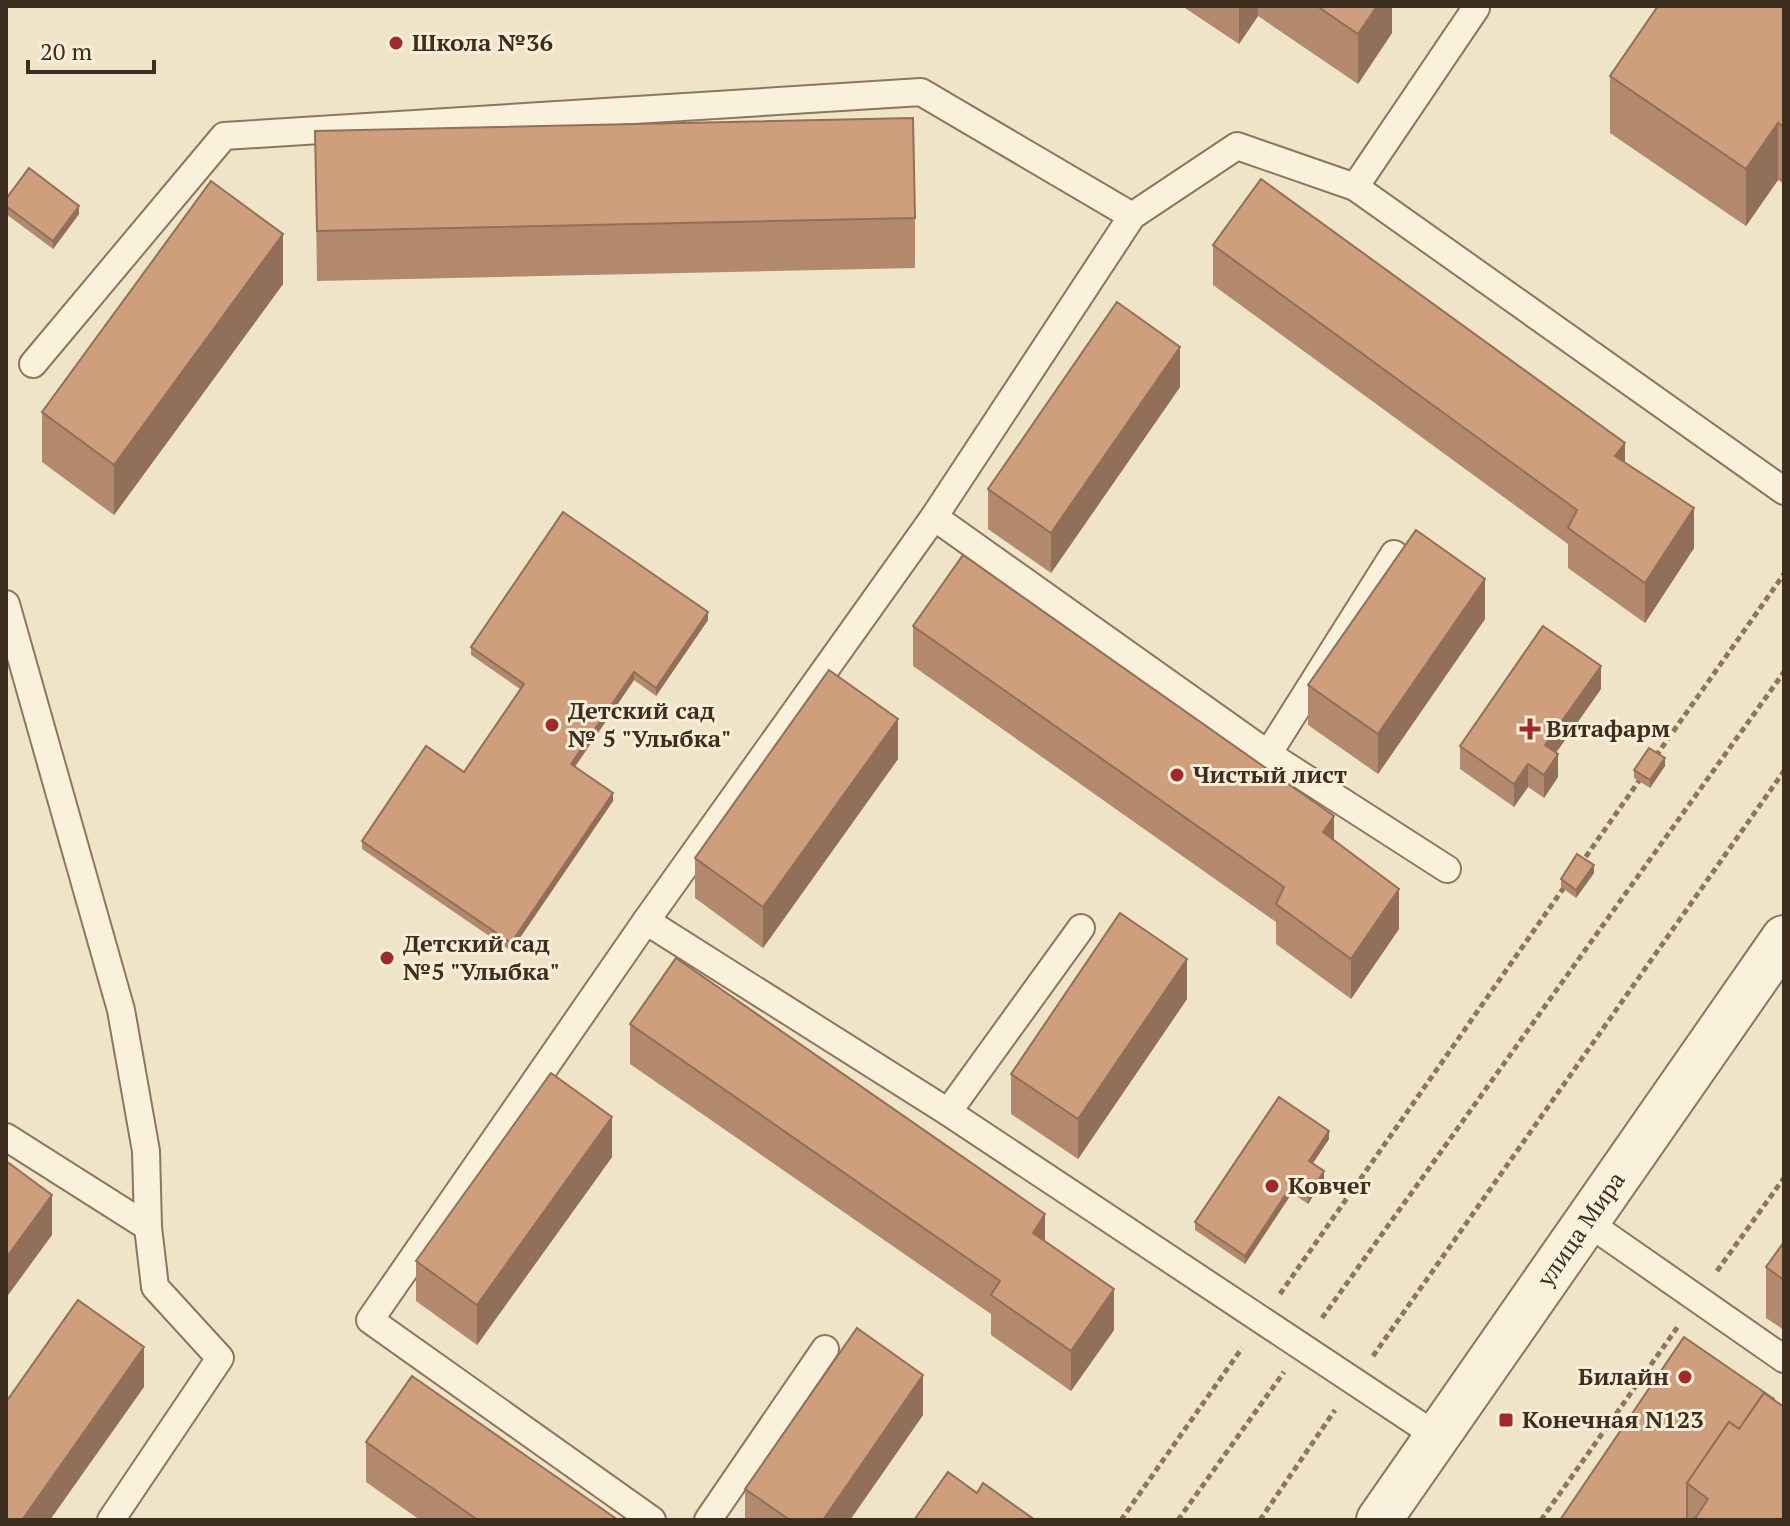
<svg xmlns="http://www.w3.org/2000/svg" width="1790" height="1526" font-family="'PT Serif',serif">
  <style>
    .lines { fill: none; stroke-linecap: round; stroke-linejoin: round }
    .service-casing { stroke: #8d765c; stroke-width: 30 }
    .tertiary-casing { stroke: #8d765c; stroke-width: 48 }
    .path { stroke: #8d765c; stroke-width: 5; stroke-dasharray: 6 4; stroke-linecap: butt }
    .service { stroke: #faf1dc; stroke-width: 26 }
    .tertiary { stroke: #faf1dc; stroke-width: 44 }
    .wall { fill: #b2896c }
    .shaded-wall { fill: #916f58 }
    .building { fill: #cf9f7d; stroke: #916f58; stroke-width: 2 }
    .poi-dot { fill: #9e2a2b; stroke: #f7eed8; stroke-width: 3 }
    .labels { text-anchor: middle; stroke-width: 6; stroke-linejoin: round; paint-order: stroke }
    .poi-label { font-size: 24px; font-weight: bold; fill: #3d2e20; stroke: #f7eed8; text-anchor: start }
    .street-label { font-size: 24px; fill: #3d2e20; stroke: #f7eed8 }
  </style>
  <rect width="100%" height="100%" fill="#f0e4c8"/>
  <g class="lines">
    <defs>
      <g id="service">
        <polyline points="1355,187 1784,491"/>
        <polyline points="33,364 224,136 921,92 1132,216 1237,146 1355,187 1476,8 1473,6"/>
        <polyline points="934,517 1268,754 1447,869"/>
        <polyline points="6,604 121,1010 146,1151 148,1227 155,1287 220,1358 111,1520"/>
        <polyline points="1268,754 1394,554"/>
        <polyline points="646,921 948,1112 1438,1437"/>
        <polyline points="948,1112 1081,928"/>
        <polyline points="6,1137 148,1227"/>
        <polyline points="1587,1222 1784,1359"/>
        <polyline points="652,1520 370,1320 646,921 934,517 1132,216"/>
        <polyline points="708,1520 825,1349"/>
      </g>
      <g id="tertiary">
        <path id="s1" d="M1379,1520L1784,938"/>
      </g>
    </defs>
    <use href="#service" class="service-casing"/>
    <use href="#tertiary" class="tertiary-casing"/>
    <g class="path">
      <polyline points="1656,756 1784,574"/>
      <polyline points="1580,865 1641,778"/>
      <polyline points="1717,1271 1784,1178"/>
      <polyline points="1280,1294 1565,886"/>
      <polyline points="1322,1318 1784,672"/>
      <polyline points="1373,1356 1784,771"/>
      <polyline points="1121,1520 1242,1348"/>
      <polyline points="1178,1520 1284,1372"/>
      <polyline points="1260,1520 1335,1410"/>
      <polyline points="1541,1520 1679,1325"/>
    </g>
    <use href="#service" class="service"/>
    <use href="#tertiary" class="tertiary"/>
  </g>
  <g class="wall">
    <polygon points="1182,6 1392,6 1392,33 1358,84 1258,16 1239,44"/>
    <polygon points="1784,6 1784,184 1778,180 1746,226 1610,133 1610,76"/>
    <polygon points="315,131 915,218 915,268 317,281"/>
    <polygon points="6,199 79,214 53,249 6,214"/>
    <polygon points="1213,245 1625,463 1694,548 1645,623 1568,568 1568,544 1213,285"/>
    <polygon points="283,284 114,515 42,462 42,412"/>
    <polygon points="1180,387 1051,573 988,529 988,489"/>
    <polygon points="1485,619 1378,774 1308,725 1308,685"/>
    <polygon points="708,620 656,696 634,680 575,767 613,801 511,951 362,849 362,841 464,772 520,689 471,655 471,647"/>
    <polygon points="913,626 1334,840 1399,929 1351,999 1276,944 1276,922 913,666"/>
    <polygon points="1601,689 1556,753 1558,777 1544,798 1528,787 1514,807 1460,769 1460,746"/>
    <polygon points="898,759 763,948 695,898 695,858"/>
    <polygon points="1665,766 1650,788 1634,778 1634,770"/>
    <polygon points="1594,873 1576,898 1561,887 1561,879"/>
    <polygon points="1187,999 1078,1159 1011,1114 1011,1074"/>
    <polygon points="630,1024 1045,1242 1114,1330 1071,1391 991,1335 991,1314 630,1064"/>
    <polygon points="1329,1139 1313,1163 1324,1179 1308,1204 1292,1193 1245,1264 1195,1230 1195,1222"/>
    <polygon points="612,1157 477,1345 416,1301 416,1261"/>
    <polygon points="1784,1242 1784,1330 1766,1318 1766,1267"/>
    <polygon points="1774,1401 1784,1520 1560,1520"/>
    <polygon points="923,1415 850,1520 745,1520 745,1489"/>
    <polygon points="366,1442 618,1520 420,1520 366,1482"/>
  </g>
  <g class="shaded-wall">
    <polygon points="1239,6 1258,6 1258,16 1239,44"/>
    <polygon points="1377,6 1392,6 1392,33 1358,84 1358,34"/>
    <polygon points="1778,123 1778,180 1746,226 1746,169"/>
    <polygon points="79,206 79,214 53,249 53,241"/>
    <polygon points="283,234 283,284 114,515 114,465"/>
    <polygon points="1180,347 1180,387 1051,573 1051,533"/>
    <polygon points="1625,443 1625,484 1615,456"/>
    <polygon points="1694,508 1694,548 1645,623 1645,583"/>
    <polygon points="1485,579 1485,619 1378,774 1378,734"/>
    <polygon points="708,612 708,620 656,696 656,688"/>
    <polygon points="1601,666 1601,689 1545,768 1545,745"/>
    <polygon points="634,672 634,680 571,772 571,764"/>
    <polygon points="898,719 898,759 763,948 763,907"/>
    <polygon points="1558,754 1558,777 1544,798 1544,775"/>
    <polygon points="1665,758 1665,766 1650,788 1650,780"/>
    <polygon points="1528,764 1528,787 1514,807 1514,784"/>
    <polygon points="613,793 613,801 511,951 511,943"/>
    <polygon points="1334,816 1334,856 1323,832"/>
    <polygon points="1594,865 1594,873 1576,898 1576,890"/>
    <polygon points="1399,889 1399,929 1351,999 1351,959"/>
    <polygon points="1187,959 1187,999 1078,1159 1078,1119"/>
    <polygon points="612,1117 612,1157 477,1345 477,1305"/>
    <polygon points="1329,1131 1329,1139 1309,1169 1309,1161"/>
    <polygon points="1324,1171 1324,1179 1308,1204 1308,1196"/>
    <polygon points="1292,1185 1292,1193 1245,1264 1245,1256"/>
    <polygon points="52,1195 52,1235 6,1298 6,1258"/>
    <polygon points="1045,1214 1045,1254 1033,1233"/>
    <polygon points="1114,1289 1114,1330 1071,1391 1071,1351"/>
    <polygon points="144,1347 144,1387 50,1520 22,1520"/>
    <polygon points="923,1375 923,1415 850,1520 823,1520"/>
  </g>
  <g class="building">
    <polygon points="1317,6 1377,6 1358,34"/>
    <polygon points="1658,6 1784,6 1784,127 1778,123 1746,169 1610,76"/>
    <polygon points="913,118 915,218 317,231 315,131"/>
    <polygon points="29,168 79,206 53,241 6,206 6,199"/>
    <polygon points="1261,179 1625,443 1615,456 1694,508 1645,583 1568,528 1577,510 1213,245"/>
    <polygon points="211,181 283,234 114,465 42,412"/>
    <polygon points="1117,302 1180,347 1051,533 988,489"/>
    <polygon points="563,512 708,612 656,688 634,672 571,764 613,793 511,943 362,841 426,746 464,772 524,684 471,647"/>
    <polygon points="1416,530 1485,579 1378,734 1308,685"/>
    <polygon points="963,555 1334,816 1323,832 1399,889 1351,959 1276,904 1284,887 913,626"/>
    <polygon points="1543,626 1601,666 1545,745 1558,754 1544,775 1528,764 1514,784 1460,746"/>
    <polygon points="829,670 898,719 763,907 695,858"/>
    <polygon points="1649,748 1665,758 1650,780 1634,770"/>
    <polygon points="1577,854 1594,865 1576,890 1561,879"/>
    <polygon points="1120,913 1187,959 1078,1119 1011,1074"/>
    <polygon points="676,958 1045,1214 1033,1233 1114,1289 1071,1351 991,1295 1000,1281 630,1024"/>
    <polygon points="551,1073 612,1117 477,1305 416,1261"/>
    <polygon points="1279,1097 1329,1131 1309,1161 1324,1171 1308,1196 1292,1185 1245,1256 1195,1222"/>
    <polygon points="6,1161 52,1195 6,1258"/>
    <polygon points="1784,1242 1784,1280 1766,1267"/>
    <polygon points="78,1300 144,1347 22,1520 6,1520 6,1402"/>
    <polygon points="857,1328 923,1375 823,1520 790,1520 745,1489"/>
    <polygon points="1684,1337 1774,1399 1774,1400 1764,1393 1739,1429 1729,1422 1687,1483 1687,1520 1560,1520"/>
    <polygon points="412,1376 618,1520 478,1520 366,1442"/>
    <polygon points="1764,1393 1784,1407 1784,1520 1694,1520 1708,1499 1687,1483 1729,1422 1739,1429"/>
    <polygon points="948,1472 977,1493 983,1483 1035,1520 914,1520"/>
  </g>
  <g class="poi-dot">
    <circle cx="396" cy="43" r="8"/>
    <circle cx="552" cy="725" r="8"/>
    <path d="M1526 717h8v8h8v8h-8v8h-8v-8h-8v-8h8z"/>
    <circle cx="1177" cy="775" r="8"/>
    <circle cx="387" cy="958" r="8"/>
    <circle cx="1272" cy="1186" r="8"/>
    <circle cx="1685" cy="1377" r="8"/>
    <rect x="1498" y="1412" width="16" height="16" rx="4"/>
  </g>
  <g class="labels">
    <g class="poi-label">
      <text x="412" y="51">Школа №36</text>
      <text x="568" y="719">Детский сад<tspan x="568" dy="28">№ 5 "Улыбка"</tspan></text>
      <text x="1546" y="737">Витафарм</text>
      <text x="1193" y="783">Чистый лист</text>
      <text x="403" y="952">Детский сад<tspan x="403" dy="28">№5 "Улыбка"</tspan></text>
      <text x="1288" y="1194">Ковчег</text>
      <text x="1669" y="1385" text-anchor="end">Билайн</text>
      <text x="1522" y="1428">Конечная N123</text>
    </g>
    <g class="street-label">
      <text dy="8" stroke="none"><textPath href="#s1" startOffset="354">улица Мира</textPath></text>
    </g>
  </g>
  <rect width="1790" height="1526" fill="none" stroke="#3d2e20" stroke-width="16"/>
  <path d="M28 60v12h126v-12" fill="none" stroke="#3d2e20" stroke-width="4"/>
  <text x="40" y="60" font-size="24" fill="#3d2e20" stroke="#f7eed8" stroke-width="6" paint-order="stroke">20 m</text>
</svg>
